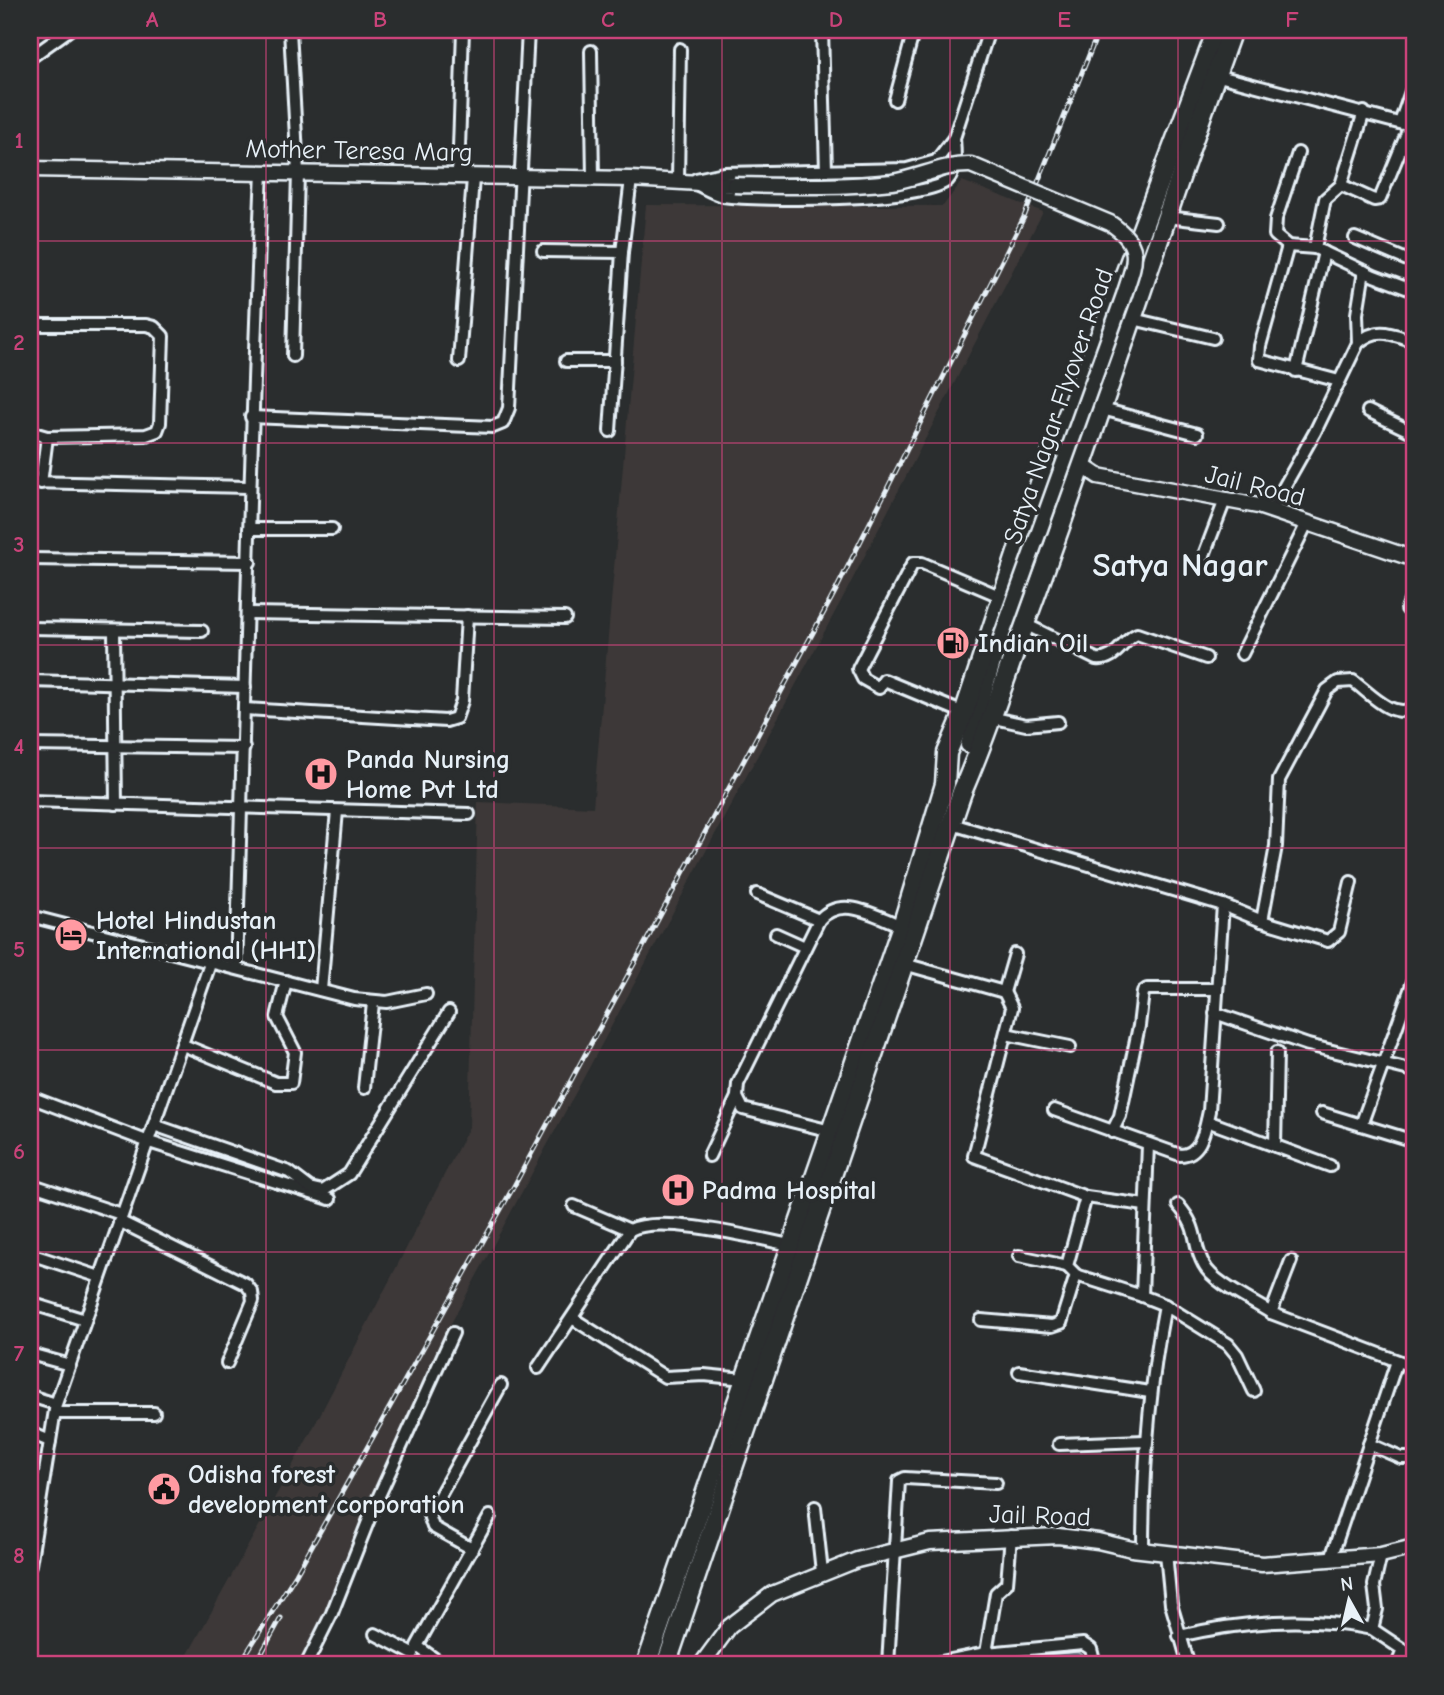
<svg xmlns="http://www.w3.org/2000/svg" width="1444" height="1695" font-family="'Comic Neue',sans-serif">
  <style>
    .built { fill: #3d3938 }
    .water { fill: #586774; stroke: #929ea9; stroke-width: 2 }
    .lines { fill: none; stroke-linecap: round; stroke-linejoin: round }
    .minor-casing { stroke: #e8f1f8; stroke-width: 16 }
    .tertiary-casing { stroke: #e8f1f8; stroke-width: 19 }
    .primary-casing { stroke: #e8f1f8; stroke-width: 23 }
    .minor { stroke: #2a2d2e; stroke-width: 10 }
    .tertiary { stroke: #2a2d2e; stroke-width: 14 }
    .primary { stroke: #2a2d2e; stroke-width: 18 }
    .rail-casing { stroke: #e8f1f8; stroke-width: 5 }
    .rail { stroke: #2a2d2e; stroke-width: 2.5; stroke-dasharray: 8; stroke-linecap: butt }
    .tertiary-bridge-casing { stroke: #e8f1f8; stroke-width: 19; stroke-linecap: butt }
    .tertiary-bridge { stroke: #2a2d2e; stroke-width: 14 }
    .grid { fill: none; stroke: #ca437a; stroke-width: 2; stroke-opacity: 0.55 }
    .labels { text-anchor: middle; stroke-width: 7; stroke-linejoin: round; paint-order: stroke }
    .street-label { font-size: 26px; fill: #e8f1f8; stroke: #2a2d2e }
    .poi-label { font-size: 26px; font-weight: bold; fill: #e8f1f8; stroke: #2a2d2e; text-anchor: start }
    .district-label { font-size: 33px; font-weight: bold; fill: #e8f1f8; stroke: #2a2d2e }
    .neatline { fill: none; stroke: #ca437a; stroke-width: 2.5 }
    .grid-label { font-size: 23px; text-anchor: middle; font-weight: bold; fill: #ca437a }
  </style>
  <rect width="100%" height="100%" fill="#2a2d2e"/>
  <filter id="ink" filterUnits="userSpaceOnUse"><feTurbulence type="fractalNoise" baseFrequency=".0143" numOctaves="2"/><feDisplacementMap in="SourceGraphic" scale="14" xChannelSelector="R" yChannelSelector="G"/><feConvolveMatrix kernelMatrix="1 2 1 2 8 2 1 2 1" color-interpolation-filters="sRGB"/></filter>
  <g filter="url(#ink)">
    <polygon class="built" points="962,181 1043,212 848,588 435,1353 377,1515 297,1665 182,1665 310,1434 469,1127 478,802 593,807 646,205 943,206"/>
    <polygon class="water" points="1077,1652 1083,1656 1084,1665 974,1665 974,1661 981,1659"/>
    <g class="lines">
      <defs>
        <g id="minor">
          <polyline points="290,30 298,173 293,356"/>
          <polyline points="822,30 826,171"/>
          <polyline points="591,51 593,178"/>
          <polyline points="30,58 69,30"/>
          <polyline points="1215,75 1414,127"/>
          <polyline points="895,100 914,30"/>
          <polyline points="1400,123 1414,83"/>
          <polyline points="1298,153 1276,219 1275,235 1288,246 1315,248 1374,276 1414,291"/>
          <polyline points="458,177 463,30"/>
          <polyline points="696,179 724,173 907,169 936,161 954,138 989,30"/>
          <polyline points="678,181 680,49"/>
          <path d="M698,185C706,189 714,194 723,196C758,201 925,202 948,180C957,170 955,151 954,138"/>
          <polyline points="1341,185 1374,200 1380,199 1410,126"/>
          <polyline points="1167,217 1219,223"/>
          <polyline points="1355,238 1414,263"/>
          <polyline points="1288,246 1260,346 1259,360 1339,381"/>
          <polyline points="1315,248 1325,199 1341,185 1364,112"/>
          <polyline points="543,251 622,252"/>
          <polyline points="1133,319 1213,338"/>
          <polyline points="30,325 146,325 154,327 163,336 160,423 157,431 146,435 47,437 30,432"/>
          <polyline points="1358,343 1357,314 1364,271"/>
          <polyline points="459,361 473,178"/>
          <polyline points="566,361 615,361"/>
          <polyline points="1296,371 1324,252"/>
          <polyline points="1102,409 1197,434"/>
          <polyline points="1368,411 1414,433"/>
          <polyline points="251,417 493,427 503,423 509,408 528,30"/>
          <polyline points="610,431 622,252 631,179"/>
          <polyline points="30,482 248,487"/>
          <polyline points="41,483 47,437"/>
          <path d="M1271,510L1315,432L1358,343C1378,326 1391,334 1414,341"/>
          <polyline points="249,529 332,529"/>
          <polyline points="1204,555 1225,500"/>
          <polyline points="30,559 250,562"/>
          <polyline points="1407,609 1414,590"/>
          <polyline points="248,613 565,618"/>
          <path d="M1025,624L1096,659C1117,661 1121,641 1137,634L1206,658"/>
          <polyline points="30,628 202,631"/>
          <polyline points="114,630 116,804"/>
          <polyline points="1242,654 1307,523"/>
          <polyline points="30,681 245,687"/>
          <polyline points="245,709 446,721 456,718 462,701 467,616"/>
          <polyline points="964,713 884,680 879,688 863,679 858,669 913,563 922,563 1002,597"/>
          <polyline points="990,717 1026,725 1058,722"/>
          <polyline points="30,745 244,748"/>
          <polyline points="30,801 469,814"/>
          <path d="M952,824L1223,905L1209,1111C1205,1128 1202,1155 1180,1155L1054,1110"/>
          <polyline points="757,894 819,920"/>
          <path d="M1223,905L1262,921L1276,846L1279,780L1327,690L1338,682L1353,681C1370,693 1392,720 1414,708"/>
          <polyline points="30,916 354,999 387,1002 426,994"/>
          <polyline points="1262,921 1328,941 1339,932 1351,882"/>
          <polyline points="776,934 805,947"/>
          <polyline points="904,964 1004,992 1015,954"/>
          <path d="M236,968C245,703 250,438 262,172"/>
          <polyline points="321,990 337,811"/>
          <polyline points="1004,992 1012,1008 974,1156 1086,1197 1145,1205"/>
          <polyline points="1215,1013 1308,1045 1414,1071"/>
          <polyline points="1006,1034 1070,1047"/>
          <polyline points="183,1045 276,1083 291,1083 295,1052 277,1017 286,981"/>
          <polyline points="364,1088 373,1003"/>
          <polyline points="30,1097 146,1141 330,1199"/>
          <polyline points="1322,1113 1414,1141"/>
          <polyline points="1207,1121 1330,1166"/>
          <polyline points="154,1125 289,1172 310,1188 323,1191 349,1174 449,1012"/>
          <polyline points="1361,1125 1414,979"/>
          <path d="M831,1131L743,1109L737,1097L738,1084L819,920C842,894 875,916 902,926"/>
          <polyline points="1112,1132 1120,1116 1139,1026 1143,992 1147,989 1216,989"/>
          <polyline points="1275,1146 1277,1052"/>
          <polyline points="709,1156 737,1097"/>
          <polyline points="30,1184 121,1214"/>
          <polyline points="1086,1197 1067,1266 1076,1275 1142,1296"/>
          <path d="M1178,1205C1201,1231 1191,1242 1204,1265C1213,1283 1253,1301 1271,1313"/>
          <polyline points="574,1206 630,1230"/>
          <polyline points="119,1221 246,1284 252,1292 253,1301 227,1363"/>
          <polyline points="30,1254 100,1277"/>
          <polyline points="1019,1256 1067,1266"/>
          <polyline points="1291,1261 1271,1313 1414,1367"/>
          <polyline points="30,1303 85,1320"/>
          <polyline points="1165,1305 1228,1344 1237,1355 1254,1391"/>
          <polyline points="572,1318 665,1377 704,1375 744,1379"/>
          <polyline points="981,1320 1052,1326 1061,1323 1076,1275"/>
          <polyline points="30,1354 70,1365"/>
          <path d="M538,1368L630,1230C660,1214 755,1238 790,1245"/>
          <polyline points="1019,1372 1150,1392"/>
          <polyline points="30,1396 56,1404"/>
          <polyline points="55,1413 154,1413"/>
          <polyline points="30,1433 50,1441"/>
          <polyline points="1059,1444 1145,1441"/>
          <polyline points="1369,1444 1401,1458 1414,1458"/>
          <polyline points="815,1507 822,1572"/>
          <polyline points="472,1549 433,1527 429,1515 501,1385"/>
          <path d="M1143,1551C1143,1467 1149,1387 1165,1305L1142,1296L1148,1145"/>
          <polyline points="1166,1553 1171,1604 1189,1665"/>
          <polyline points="1331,1558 1397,1361"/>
          <polyline points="30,1565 56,1404 211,961"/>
          <polyline points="1372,1629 1414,1657"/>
          <polyline points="375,1634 413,1654"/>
          <path d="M1179,1636C1244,1621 1306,1616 1372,1629L1377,1609L1374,1585L1381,1555"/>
          <polyline points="986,1653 1083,1644 1091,1649 1095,1665"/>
          <polyline points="306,1665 332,1613 373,1509 453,1333"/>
          <polyline points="443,1665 417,1646 490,1516"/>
          <polyline points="888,1665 899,1481 905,1478 996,1483"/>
          <polyline points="926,1665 986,1653 996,1593 1007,1583 1011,1536"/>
          <polyline points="1397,1665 1403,1650"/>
        </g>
        <g id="tertiary">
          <polyline points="30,169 631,179 734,185"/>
          <polyline points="1083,466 1098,476 1258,506 1414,559"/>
          <polyline points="968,745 998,646"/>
          <polyline points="701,1665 729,1627 772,1594 857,1560 930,1542 1058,1536 1098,1541 1132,1549 1262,1564 1381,1555 1414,1547"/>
        </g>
        <g id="primary">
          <polyline points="646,1665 902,926 945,784 947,753 964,713 1041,480 1122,282 1217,30"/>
          <path d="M666,1665L962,792C985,740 1003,684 1023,629C1097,431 1160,229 1232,30"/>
        </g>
      </defs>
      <use href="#minor" class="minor-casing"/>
      <use href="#tertiary" class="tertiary-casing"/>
      <use href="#primary" class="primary-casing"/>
      <use href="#minor" class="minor"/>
      <use href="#tertiary" class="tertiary"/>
      <use href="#primary" class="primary"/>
      <defs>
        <g id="rail">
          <polyline points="239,1665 296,1574 514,1186 836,590 1024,217 1099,30"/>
          <polyline points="255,1665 281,1618"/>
        </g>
      </defs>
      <use href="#rail" class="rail-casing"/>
      <use href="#rail" class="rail"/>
      <defs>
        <path id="tertiary-bridge" d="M734,185C786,186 839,188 892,182C919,178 943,164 971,165L1110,223C1144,246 1135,261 1124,295L998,646"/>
      </defs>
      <use href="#tertiary-bridge" class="tertiary-bridge-casing"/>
      <use href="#tertiary-bridge" class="tertiary-bridge"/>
    </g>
  </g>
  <path class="grid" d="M266,30V1665M494,30V1665M722,30V1665M950,30V1665M1178,30V1665M30,241H1414M30,443H1414M30,645H1414M30,848H1414M30,1050H1414M30,1252H1414M30,1454H1414"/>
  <defs>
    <symbol id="fuel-disc" viewBox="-11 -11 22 22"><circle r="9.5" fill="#ff9aa2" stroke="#2a2d2e"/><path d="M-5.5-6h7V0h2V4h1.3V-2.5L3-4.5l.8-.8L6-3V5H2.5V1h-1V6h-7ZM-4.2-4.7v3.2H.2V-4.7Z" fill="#111"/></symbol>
    <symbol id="hospital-disc" viewBox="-11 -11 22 22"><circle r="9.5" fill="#ff9aa2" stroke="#2a2d2e"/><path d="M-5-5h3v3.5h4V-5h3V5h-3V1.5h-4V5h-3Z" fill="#111"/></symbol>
    <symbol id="hotel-disc" viewBox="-11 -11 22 22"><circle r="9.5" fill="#ff9aa2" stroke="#2a2d2e"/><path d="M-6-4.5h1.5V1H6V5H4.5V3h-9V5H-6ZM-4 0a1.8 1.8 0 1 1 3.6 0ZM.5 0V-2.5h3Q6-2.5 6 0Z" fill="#111"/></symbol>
    <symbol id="civic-disc" viewBox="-11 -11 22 22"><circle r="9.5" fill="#ff9aa2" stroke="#2a2d2e"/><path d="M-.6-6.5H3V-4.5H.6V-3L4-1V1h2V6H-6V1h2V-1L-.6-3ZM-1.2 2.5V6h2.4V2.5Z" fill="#111"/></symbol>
  </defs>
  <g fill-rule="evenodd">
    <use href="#fuel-disc" x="934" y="624" width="38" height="38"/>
    <use href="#hospital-disc" x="302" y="755" width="38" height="38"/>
    <use href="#hotel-disc" x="52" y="916" width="38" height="38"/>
    <use href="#hospital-disc" x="659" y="1171" width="38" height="38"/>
    <use href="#civic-disc" x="145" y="1470" width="38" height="38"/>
  </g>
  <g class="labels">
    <g class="street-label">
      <text transform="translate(359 150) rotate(1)" y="9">Mother Teresa Marg</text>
      <text transform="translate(1058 406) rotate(-71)" y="9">Satya Nagar Flyover Road</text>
      <text transform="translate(1255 485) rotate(14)" y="9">Jail Road</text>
      <text transform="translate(1040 1515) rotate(2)" y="9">Jail Road</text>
    </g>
    <g class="poi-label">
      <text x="978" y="652">Indian Oil</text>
      <text x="346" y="768">Panda Nursing<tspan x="346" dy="30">Home Pvt Ltd</tspan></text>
      <text x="96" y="929">Hotel Hindustan<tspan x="96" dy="30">International (HHI)</tspan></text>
      <text x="702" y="1199">Padma Hospital</text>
      <text x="188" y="1483">Odisha forest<tspan x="188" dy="30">development corporation</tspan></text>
    </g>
    <g class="district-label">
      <text x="1180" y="576">Satya Nagar</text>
    </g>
  </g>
  <rect width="1444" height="1695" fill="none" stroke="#2a2d2e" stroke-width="77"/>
  <g transform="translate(1349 1600) rotate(352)" stroke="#2a2d2e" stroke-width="5" paint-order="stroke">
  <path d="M0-5L12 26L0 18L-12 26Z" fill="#e8f1f8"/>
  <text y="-10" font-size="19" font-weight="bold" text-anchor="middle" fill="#e8f1f8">N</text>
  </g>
  <rect x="38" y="38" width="1368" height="1618" class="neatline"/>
  <g class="grid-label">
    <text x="152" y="27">A</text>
    <text x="380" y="27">B</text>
    <text x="608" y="27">C</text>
    <text x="836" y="27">D</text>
    <text x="1064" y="27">E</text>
    <text x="1292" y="27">F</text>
    <text x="19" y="148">1</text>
    <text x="19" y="350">2</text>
    <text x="19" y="552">3</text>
    <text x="19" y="754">4</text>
    <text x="19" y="957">5</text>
    <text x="19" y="1159">6</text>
    <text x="19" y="1361">7</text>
    <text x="19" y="1563">8</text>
  </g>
</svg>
